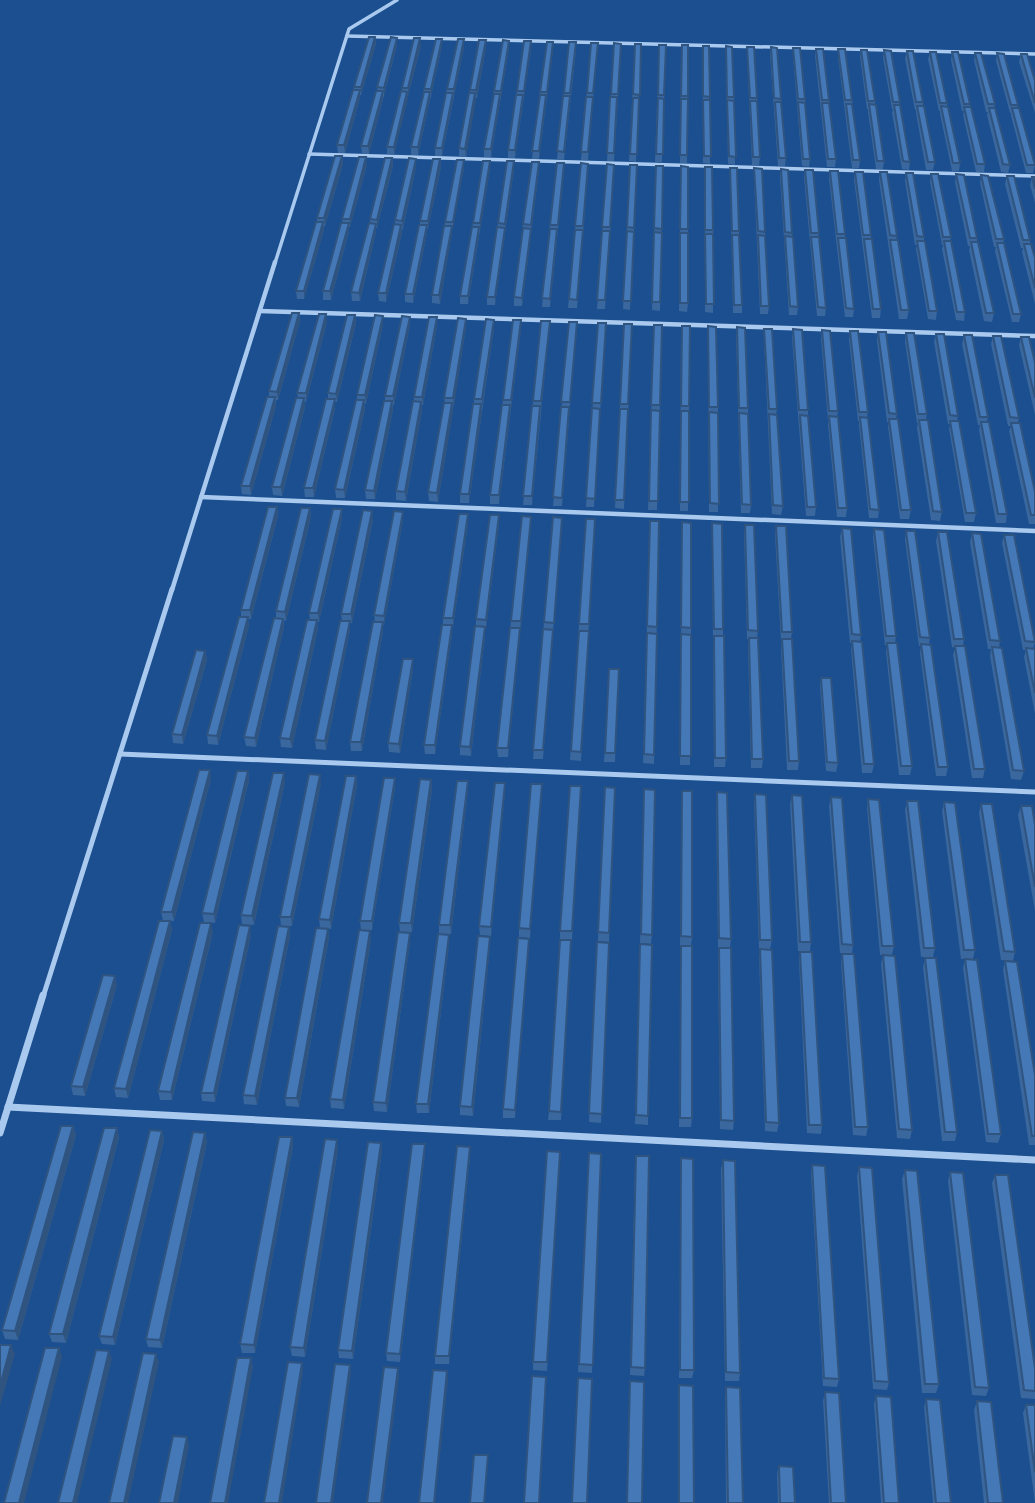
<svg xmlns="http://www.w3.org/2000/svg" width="1035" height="1503" font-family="'Golos Text',sans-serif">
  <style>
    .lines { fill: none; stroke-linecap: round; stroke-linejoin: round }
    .lane-far3 { stroke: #a9c9ee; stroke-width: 3.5 }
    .lane-far2 { stroke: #a9c9ee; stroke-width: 4.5 }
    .lane-far1 { stroke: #a9c9ee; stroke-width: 5 }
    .lane { stroke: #a9c9ee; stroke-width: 7 }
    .wall { fill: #3a679d }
    .shaded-wall { fill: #305480 }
    .building { fill: #4478b7; stroke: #305480; stroke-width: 2 }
  </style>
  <rect width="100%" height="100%" fill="#1b4f8f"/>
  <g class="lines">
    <g class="lane-far3">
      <polyline points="347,36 1035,54"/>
      <polyline points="309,154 1035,176"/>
      <polyline points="275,263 349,29 397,0"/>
    </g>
    <g class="lane-far2">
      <polyline points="260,311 1035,336"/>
      <polyline points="201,497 1035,531"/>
      <polyline points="172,590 275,262"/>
    </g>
    <g class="lane-far1">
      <polyline points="120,754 1035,792"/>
      <polyline points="43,997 172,589"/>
    </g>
    <g class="lane">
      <polyline points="8,1107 1035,1160"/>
      <polyline points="0,1133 43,995"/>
    </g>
  </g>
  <g class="wall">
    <polygon points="375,37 376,44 361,95 360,95 360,98 345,153 338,153 337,145 354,90 354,87"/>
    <polygon points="397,38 397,45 369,154 362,154 361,146 378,91 377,87"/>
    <polygon points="509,41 509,48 491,157 484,157 484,149 494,91"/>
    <polygon points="531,41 531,49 515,158 508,158 508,150 517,91"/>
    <polygon points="569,42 576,42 576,50 564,160 557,159"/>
    <polygon points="591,43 597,50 588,160 581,160"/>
    <polygon points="614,43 621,51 614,161 607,161"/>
    <polygon points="635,44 641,44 636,162 629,161"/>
    <polygon points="659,45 666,45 662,162 655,162"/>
    <polygon points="688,45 687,163 680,163 681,53"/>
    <polygon points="421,46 408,96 407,96 394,155 387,154 387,147 402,91 402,88"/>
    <polygon points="442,46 418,155 411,155 411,147 424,89"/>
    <polygon points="703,46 709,46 710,164 703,163"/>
    <polygon points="726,46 734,97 735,165 728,164"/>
    <polygon points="464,47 442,156 435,156 435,148 447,89"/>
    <polygon points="486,47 477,98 475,98 466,157 459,156 459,148 470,90"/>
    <polygon points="747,47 757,98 760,157 759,165 752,165 747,54"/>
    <polygon points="771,47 781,99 786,158 785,166 778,166 770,55"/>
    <polygon points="793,48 805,99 810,159 809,167 802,166 793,56"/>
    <polygon points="553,49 539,159 532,159 540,92"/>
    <polygon points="816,49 829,100 836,159 835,167 827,167 815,56"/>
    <polygon points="838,49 852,100 860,160 859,168 852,168 838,57"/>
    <polygon points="861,50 875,101 875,105 884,161 883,169 876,169 868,112 868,109 867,109 860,57"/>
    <polygon points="884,50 900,102 899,105 910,162 909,170 902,169 892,113 893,109 892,109 883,58"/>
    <polygon points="907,51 923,102 923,106 935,162 933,170 926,170 916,113 916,110 915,110 905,59"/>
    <polygon points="930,52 947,103 947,107 960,163 959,171 952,171 940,114 940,111 939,111 928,59"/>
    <polygon points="952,52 970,104 970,107 985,164 984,172 976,172 963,115 964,111 962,111 951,60"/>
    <polygon points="975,53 995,104 994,108 1010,165 1008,173 1001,172 987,115 988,112 986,112 974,60"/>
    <polygon points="997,53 1018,105 1017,108 1035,165 1033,173 1026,173 1011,116 1011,113 1010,113 996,61"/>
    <polygon points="1021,54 1035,81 1035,113 1019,62"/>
    <polygon points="342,156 343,164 325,226 324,226 324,230 304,299 297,299 296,291 317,222 317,218"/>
    <polygon points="392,158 393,166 377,228 376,228 376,232 360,301 352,301 351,292 370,224 370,219"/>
    <polygon points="440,159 441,167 428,229 427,229 427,233 413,303 405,302 405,294 420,225 420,221"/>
    <polygon points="464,160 464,168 452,230 440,304 432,303 432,295 445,222"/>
    <polygon points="514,161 514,169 495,305 487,305 487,297 498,223"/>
    <polygon points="581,163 588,172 577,308 568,308"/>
    <polygon points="607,164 614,172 605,309 597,309"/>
    <polygon points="367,165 350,227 349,227 349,231 331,300 323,300 323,291 343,223 342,219"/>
    <polygon points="630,165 637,165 630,310 623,309"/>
    <polygon points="656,166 663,166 660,311 652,310"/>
    <polygon points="416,167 403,229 402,229 402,233 386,302 379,301 378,293 395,224 395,220"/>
    <polygon points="688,167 688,303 687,312 679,311 681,174"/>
    <polygon points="705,167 713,230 713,313 705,312"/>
    <polygon points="730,168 739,231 742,305 742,313 733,313"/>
    <polygon points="754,168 765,232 769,306 768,314 760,314 754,176"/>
    <polygon points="490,169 468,304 460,304 460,296 473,223"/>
    <polygon points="781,169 792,233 798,307 797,315 789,315 780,177"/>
    <polygon points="539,170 522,306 514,306 514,297 523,224"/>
    <polygon points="805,170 819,233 818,237 826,308 825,316 817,316 804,178"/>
    <polygon points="564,171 550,307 542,307 550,225"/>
    <polygon points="830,171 845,234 845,238 854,309 853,317 845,317 829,179"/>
    <polygon points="855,172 871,235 871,239 881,309 880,318 872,318 854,180"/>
    <polygon points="880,172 897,236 896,240 909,310 907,319 899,319 879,180"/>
    <polygon points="906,173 924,237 924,241 937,311 936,320 928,319 916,249 917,245 915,245 905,181"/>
    <polygon points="931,174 951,237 950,241 965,312 964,321 956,320 942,249 943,245 942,245 930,182"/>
    <polygon points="956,174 977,238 977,242 994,313 992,322 984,321 969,250 970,246 968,246 955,182"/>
    <polygon points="981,175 1004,239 1003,243 1021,314 1019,322 1012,322 995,251 996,247 994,247 980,183"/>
    <polygon points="1007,176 1030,240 1030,244 1035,258 1035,304 1022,252 1023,248 1021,248 1005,184"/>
    <polygon points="1032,177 1035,177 1035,203 1030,185"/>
    <polygon points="299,313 300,321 278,400 276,400 276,406 251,495 242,494 241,486 269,397 269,391"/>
    <polygon points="355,315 356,323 337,402 335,402 335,408 314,497 305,497 304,488 328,399 328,393"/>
    <polygon points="466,319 466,327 438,502 429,501 428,492 445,403 444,398"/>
    <polygon points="550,321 532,505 523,505 533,401"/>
    <polygon points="327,322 306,402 304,401 305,407 282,496 273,495 272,487 298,398 297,393"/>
    <polygon points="569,322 576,331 562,506 553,506"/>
    <polygon points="598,323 606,323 594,507 586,507"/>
    <polygon points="383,324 366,404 364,403 365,409 345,498 336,498 335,489 357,400 357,395"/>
    <polygon points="624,324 632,324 624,509 615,508"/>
    <polygon points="410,325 394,405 393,405 393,410 375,499 366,499 365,490 385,401 385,396"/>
    <polygon points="654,325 662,325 657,510 648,510"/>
    <polygon points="437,326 423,405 421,405 422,410 406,501 396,500 396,491 414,402 414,397"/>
    <polygon points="708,326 718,407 718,512 709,512"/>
    <polygon points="737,327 748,408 751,505 750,513 741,513 736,336"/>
    <polygon points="494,328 469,503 460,503 460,494 474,404 474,399"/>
    <polygon points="521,329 499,504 490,504 490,495 503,400"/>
    <polygon points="764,329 777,409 776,415 783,506 781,515 772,514 764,337"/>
    <polygon points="793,329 808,410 808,416 816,507 815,516 806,516 792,338"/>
    <polygon points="822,330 838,411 837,417 847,508 846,517 837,517 828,425 829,420 828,420 821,339"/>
    <polygon points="850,331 868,412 867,418 879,510 878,518 869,518 859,426 859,421 858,421 849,340"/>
    <polygon points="878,332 897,414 896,419 911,510 909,519 900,519 888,427 889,422 887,422 877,341"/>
    <polygon points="906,333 927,414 926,420 942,512 940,521 931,520 917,428 918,423 917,423 905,342"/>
    <polygon points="681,334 689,406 688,511 680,511"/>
    <polygon points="936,334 958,416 957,421 976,513 974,522 965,522 949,429 950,424 948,424 934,342"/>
    <polygon points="964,335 988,417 987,422 1007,514 1006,523 996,523 979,430 980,425 978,425 962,344"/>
    <polygon points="993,336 1019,418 1018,423 1035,492 1035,524 1029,524 1009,431 1011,426 1008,426 991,344"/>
    <polygon points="1021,337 1035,363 1035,415 1019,345"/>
    <polygon points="277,507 278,516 251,619 248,619 249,626 218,745 208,744 207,735 241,617 241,610"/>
    <polygon points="310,508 311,517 286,621 284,620 284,627 256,747 246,746 244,737 276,618 276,611"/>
    <polygon points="468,514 468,523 453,627 452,627 452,634 435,754 425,754 424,745 443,625 443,618"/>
    <polygon points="499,515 499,524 486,629 485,629 485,636 471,756 460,755 460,746 476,626 476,619"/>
    <polygon points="531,517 508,757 498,757 497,748 511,621"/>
    <polygon points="342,518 319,622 317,622 318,629 292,748 281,747 280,738 310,620 309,613"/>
    <polygon points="562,518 543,759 533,759 544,622"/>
    <polygon points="586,519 595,519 581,761 570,760"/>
    <polygon points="373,520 352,623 350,623 350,630 326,750 316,749 315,740 342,621 341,614"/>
    <polygon points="403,520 384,625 383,625 383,631 362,751 351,751 350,742 375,622 374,615"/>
    <polygon points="650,521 659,521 654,764 643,763"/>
    <polygon points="682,522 691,628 690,765 680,765"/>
    <polygon points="712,523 723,629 726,758 725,767 714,767"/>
    <polygon points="745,525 758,631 757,638 763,759 762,768 751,768 748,646 748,639 747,639 744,534"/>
    <polygon points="776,526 792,632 791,639 799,761 798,770 787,770 781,648 782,641 781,641 775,535"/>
    <polygon points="842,528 861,635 860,642 874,764 872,773 862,773 851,650 852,643 850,643 840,537"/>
    <polygon points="874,529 896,636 895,643 912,766 910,775 899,775 886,652 887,645 885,645 873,538"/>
    <polygon points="906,531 930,638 929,645 948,767 946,776 936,776 920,653 921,646 919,646 905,540"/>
    <polygon points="938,532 964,639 963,646 985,769 983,778 972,778 953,655 955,648 952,647 936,541"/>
    <polygon points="972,533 1000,641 999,648 1024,771 1021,780 1011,779 990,656 991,649 988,649 970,542"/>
    <polygon points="1004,535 1035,642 1033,649 1035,649 1035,714 1024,657 1026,650 1023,650 1002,543"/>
    <polygon points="205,651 207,660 183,744 173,743 172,734"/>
    <polygon points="413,668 400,753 389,752 388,743"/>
    <polygon points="609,669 619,669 615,762 604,762"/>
    <polygon points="821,678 838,763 836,772 826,771 820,687"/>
    <polygon points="248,771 249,780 215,923 204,922 202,913"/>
    <polygon points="356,776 357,785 331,929 320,928 319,919"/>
    <polygon points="395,778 395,787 372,930 361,930 360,921"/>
    <polygon points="211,779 174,921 163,921 161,912"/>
    <polygon points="431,780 432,789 412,932 400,932 399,923"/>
    <polygon points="468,781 468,790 451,934 439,934 439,925"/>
    <polygon points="285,782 254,925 242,924 241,915"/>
    <polygon points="321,784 292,926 281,926 280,917"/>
    <polygon points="542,784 530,938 519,937 519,928"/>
    <polygon points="581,786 572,940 560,940 560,931"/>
    <polygon points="605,787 615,788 609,942 598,941"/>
    <polygon points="644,789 652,935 651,944 640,943"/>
    <polygon points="682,791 692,937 691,946 680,945"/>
    <polygon points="505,792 491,936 480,935 479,926"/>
    <polygon points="717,792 731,939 730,948 718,947 716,801"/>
    <polygon points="755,794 772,940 770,949 759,949 754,803"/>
    <polygon points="792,795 811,942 810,951 798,951 790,804"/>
    <polygon points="831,797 853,945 852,954 840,953 829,806"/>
    <polygon points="868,799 894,946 892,955 880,955 867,808"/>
    <polygon points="907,801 935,948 933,957 921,957 905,810"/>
    <polygon points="944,802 975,950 973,959 961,959 942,811"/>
    <polygon points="981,804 1015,952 1013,961 1001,960 979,813"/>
    <polygon points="1021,806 1035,825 1035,911 1018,815"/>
    <polygon points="170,921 172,930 128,1098 116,1097 114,1088"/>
    <polygon points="289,927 290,936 257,1105 244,1104 243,1095"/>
    <polygon points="328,929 329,938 299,1107 286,1106 285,1098"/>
    <polygon points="213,932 172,1100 160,1100 158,1091"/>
    <polygon points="251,935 215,1102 202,1101 201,1093"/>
    <polygon points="490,937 490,946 473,1116 460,1115 460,1106"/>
    <polygon points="529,939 515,1118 503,1118 503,1109"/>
    <polygon points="371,940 344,1109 331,1108 330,1099"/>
    <polygon points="571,940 561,1120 548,1120 549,1111"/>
    <polygon points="410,942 387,1112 374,1111 373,1102"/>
    <polygon points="597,942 609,943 601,1123 589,1122"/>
    <polygon points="449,944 429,1113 417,1113 416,1104"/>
    <polygon points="681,946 692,1118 691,1127 679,1127"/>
    <polygon points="719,948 734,1121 733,1130 720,1129 718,957"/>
    <polygon points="760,949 779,1123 777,1132 765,1131 759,958"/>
    <polygon points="800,952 822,1125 821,1134 807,1133 799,961"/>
    <polygon points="640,953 648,1116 648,1125 635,1124"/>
    <polygon points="842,954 868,1127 866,1136 853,1135 841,963"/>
    <polygon points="883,955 912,1130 910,1139 897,1138 881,964"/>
    <polygon points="925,958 957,1132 955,1141 942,1141 923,967"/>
    <polygon points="965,959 1001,1134 998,1143 986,1142 963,968"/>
    <polygon points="1005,961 1035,1075 1035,1145 1029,1145 1003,970"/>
    <polygon points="117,985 85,1096 73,1095 71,1086"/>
    <polygon points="73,1126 76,1135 18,1340 5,1339 2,1330"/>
    <polygon points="117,1128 119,1137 66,1343 52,1342 49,1334"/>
    <polygon points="162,1131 164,1140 115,1345 102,1344 99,1336"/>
    <polygon points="205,1133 207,1142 162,1348 148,1347 146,1339"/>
    <polygon points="292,1137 293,1146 255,1353 242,1353 240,1344"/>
    <polygon points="425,1144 425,1153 400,1362 387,1361 386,1353"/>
    <polygon points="470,1147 470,1156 449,1364 435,1364 435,1356"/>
    <polygon points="338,1149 305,1357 292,1356 290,1347"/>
    <polygon points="382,1151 353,1359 339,1358 338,1350"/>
    <polygon points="560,1152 547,1371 533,1370 533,1362"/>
    <polygon points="589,1153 601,1154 592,1373 578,1372"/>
    <polygon points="681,1158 694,1370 692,1378 679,1378"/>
    <polygon points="723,1160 740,1373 739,1381 725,1381 721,1169"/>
    <polygon points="635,1164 645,1368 644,1376 630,1375"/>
    <polygon points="812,1165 839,1379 837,1387 823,1386 811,1174"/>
    <polygon points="859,1167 889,1382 887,1390 873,1389 857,1176"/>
    <polygon points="905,1170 939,1384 936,1393 922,1393 902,1179"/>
    <polygon points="950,1172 989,1388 986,1396 972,1395 948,1181"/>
    <polygon points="995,1175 1035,1368 1035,1399 1021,1398 992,1183"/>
    <polygon points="679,1385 694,1503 678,1503 678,1393"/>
    <polygon points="726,1387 743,1503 726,1503 725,1395"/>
    <polygon points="825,1392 846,1503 829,1503 823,1401"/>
    <polygon points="876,1396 899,1503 881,1503 874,1404"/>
    <polygon points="926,1399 951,1503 933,1503 924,1407"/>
    <polygon points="977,1401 1003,1503 984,1503 974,1410"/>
    <polygon points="1026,1405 1035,1405 1035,1503 1023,1413"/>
    <polygon points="779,1466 795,1503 778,1503 777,1474"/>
  </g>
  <g class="shaded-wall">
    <polygon points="375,37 376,44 361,95 361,87"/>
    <polygon points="397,38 397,45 384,95 384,88"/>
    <polygon points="420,38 421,46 408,96 408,88"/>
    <polygon points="442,39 442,46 431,96 431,89"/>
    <polygon points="464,39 464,47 454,97 454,89"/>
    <polygon points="486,40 486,47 477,98 476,90"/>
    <polygon points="509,41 509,48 501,98 501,91"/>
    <polygon points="531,41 531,49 524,99 524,91"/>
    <polygon points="553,42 553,49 547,100 547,92"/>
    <polygon points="360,90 360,98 345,153 344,145"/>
    <polygon points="383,91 383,99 369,154 368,146"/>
    <polygon points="407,92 408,99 394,155 394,147"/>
    <polygon points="430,92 430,100 418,155 418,147"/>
    <polygon points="453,93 453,100 442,156 442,148"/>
    <polygon points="475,93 476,101 466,157 465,149"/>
    <polygon points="500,94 500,102 491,157 491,149"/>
    <polygon points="523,95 523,102 515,158 515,150"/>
    <polygon points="546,95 546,103 539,159 539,151"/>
    <polygon points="342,156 343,164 325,226 324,218"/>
    <polygon points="366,157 367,165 350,227 350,219"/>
    <polygon points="392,158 393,166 377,228 377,220"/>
    <polygon points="416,159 416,167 403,229 402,221"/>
    <polygon points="440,159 441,167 428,229 428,221"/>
    <polygon points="464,160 464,168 453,230 453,222"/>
    <polygon points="490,161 490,169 480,231 480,223"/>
    <polygon points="514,161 514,169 505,232 505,224"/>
    <polygon points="539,162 539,170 531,233 531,225"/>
    <polygon points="323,222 324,230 304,299 304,291"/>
    <polygon points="349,223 349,231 331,300 330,291"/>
    <polygon points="376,224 376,232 360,301 359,293"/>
    <polygon points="401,225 402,233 386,302 386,293"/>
    <polygon points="427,225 427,233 413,303 413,294"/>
    <polygon points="452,226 452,234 440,304 439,295"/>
    <polygon points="479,227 479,235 468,304 468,296"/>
    <polygon points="505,228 505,236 495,305 495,297"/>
    <polygon points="531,229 531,237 522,306 522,298"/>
    <polygon points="557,229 557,237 550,307 550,299"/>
    <polygon points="299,313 300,321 278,400 277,392"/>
    <polygon points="326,314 327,322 306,402 306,393"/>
    <polygon points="355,315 356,323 337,402 336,394"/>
    <polygon points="383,316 383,324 366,404 365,395"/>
    <polygon points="410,317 410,325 394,405 393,396"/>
    <polygon points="437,317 437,326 423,405 422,397"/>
    <polygon points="466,319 466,327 454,407 453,398"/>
    <polygon points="494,320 494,328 482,408 482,399"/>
    <polygon points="521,320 521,329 511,409 511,400"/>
    <polygon points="550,321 549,330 541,410 541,401"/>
    <polygon points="275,397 276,406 251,495 250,486"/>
    <polygon points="304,398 305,407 282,496 281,487"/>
    <polygon points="335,399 335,408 314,497 313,488"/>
    <polygon points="364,400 365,409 345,498 344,490"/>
    <polygon points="392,401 393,410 375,499 374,491"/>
    <polygon points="421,402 422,410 406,501 405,492"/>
    <polygon points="452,403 453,412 438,502 437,493"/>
    <polygon points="481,404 482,413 469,503 469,494"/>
    <polygon points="510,405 510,414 499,504 499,495"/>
    <polygon points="540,406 540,415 532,505 532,496"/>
    <polygon points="277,507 278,516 251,619 250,610"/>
    <polygon points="310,508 311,517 286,621 285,612"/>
    <polygon points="342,509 342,518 319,622 318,613"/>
    <polygon points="372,511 373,520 352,623 351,614"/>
    <polygon points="403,512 403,520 384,625 384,616"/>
    <polygon points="468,514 468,523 453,627 453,618"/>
    <polygon points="499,515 499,524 486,629 486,620"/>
    <polygon points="531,517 531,526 521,630 521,621"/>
    <polygon points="248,617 249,626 218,745 217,736"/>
    <polygon points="283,619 284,627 256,747 255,738"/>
    <polygon points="317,620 318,629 292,748 290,739"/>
    <polygon points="350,621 350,630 326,750 325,741"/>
    <polygon points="383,622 383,631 362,751 361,742"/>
    <polygon points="452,625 452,634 435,754 435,745"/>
    <polygon points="485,627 485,636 471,756 470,747"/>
    <polygon points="520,628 520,637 508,757 508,748"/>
    <polygon points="205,651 207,660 183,744 182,735"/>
    <polygon points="413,659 413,668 400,753 399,744"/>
    <polygon points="210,770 211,779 174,921 172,912"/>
    <polygon points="248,771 249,780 215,923 214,914"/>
    <polygon points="284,773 285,782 254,925 252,916"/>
    <polygon points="320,775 321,784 292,926 291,917"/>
    <polygon points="356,776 357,785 331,929 330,920"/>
    <polygon points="395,778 395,787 372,930 372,921"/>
    <polygon points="431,780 432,789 412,932 411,923"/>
    <polygon points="468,781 468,790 451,934 450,925"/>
    <polygon points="505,783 505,792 491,936 491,927"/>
    <polygon points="542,784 542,794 530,938 530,929"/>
    <polygon points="170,921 172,930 128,1098 126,1089"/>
    <polygon points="211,923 213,932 172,1100 171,1092"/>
    <polygon points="250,926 251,935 215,1102 214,1093"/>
    <polygon points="289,927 290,936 257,1105 255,1096"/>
    <polygon points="328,929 329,938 299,1107 297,1098"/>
    <polygon points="370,931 371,940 344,1109 343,1100"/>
    <polygon points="410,933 410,942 387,1112 386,1103"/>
    <polygon points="449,935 449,944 429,1113 428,1104"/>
    <polygon points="490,937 490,946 473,1116 472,1107"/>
    <polygon points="529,939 529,948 515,1118 515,1110"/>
    <polygon points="115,976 117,985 85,1096 83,1087"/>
    <polygon points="73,1126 76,1135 18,1340 15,1331"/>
    <polygon points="117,1128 119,1137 66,1343 63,1334"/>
    <polygon points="162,1131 164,1140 115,1345 113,1337"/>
    <polygon points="205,1133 207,1142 162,1348 160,1340"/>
    <polygon points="292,1137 293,1146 255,1353 254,1345"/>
    <polygon points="337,1140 338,1149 305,1357 304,1348"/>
    <polygon points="381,1143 382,1151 353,1359 352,1351"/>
    <polygon points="425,1144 425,1153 400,1362 400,1354"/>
    <polygon points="470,1147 470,1156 449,1364 449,1356"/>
    <polygon points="11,1345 15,1354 0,1406 0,1386"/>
    <polygon points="59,1348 62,1357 24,1503 19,1503"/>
    <polygon points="109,1351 112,1359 77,1503 73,1503"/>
    <polygon points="156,1354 159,1362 128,1503 124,1503"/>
    <polygon points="251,1358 253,1367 228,1503 225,1503"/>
    <polygon points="302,1363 303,1371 282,1503 279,1503"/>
    <polygon points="350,1365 351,1373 333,1503 331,1503"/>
    <polygon points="398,1368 399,1376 383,1503 381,1503"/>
    <polygon points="447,1371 448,1380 435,1503 434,1503"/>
    <polygon points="187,1437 189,1445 178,1503 174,1503"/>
  </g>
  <g class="building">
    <polygon points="369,37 375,37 361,87 354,87"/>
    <polygon points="391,37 397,38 384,88 377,87"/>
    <polygon points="414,38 420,38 408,88 402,88"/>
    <polygon points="436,39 442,39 431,89 424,89"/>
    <polygon points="458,39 464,39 454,89 447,89"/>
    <polygon points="479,40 486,40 476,90 470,90"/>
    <polygon points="503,40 509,41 501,91 494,91"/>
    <polygon points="524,41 531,41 524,91 517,91"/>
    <polygon points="547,42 553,42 547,92 540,92"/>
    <polygon points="569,42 576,42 570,93 564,93"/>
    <polygon points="591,43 598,43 593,93 587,93"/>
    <polygon points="614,43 621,44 618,94 611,94"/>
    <polygon points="635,44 641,44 640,95 633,94"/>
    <polygon points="659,45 666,45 664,95 658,95"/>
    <polygon points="682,45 688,45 688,96 681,96"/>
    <polygon points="703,46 709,46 710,97 703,96"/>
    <polygon points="726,46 732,47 734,97 727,97"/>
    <polygon points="747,47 754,47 757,98 750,98"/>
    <polygon points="771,47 777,48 781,99 774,98"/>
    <polygon points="793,48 800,48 805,99 798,99"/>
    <polygon points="816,49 823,49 829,100 822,100"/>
    <polygon points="838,49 845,49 852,100 845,100"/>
    <polygon points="861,50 867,50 875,101 868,101"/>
    <polygon points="884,50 891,51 900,102 893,102"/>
    <polygon points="907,51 913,51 923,102 916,102"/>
    <polygon points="930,52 936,52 947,103 940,103"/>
    <polygon points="952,52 958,52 970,104 964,104"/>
    <polygon points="975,53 981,53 995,104 988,104"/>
    <polygon points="997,53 1004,54 1018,105 1011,105"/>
    <polygon points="1021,54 1027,54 1035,81 1035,103"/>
    <polygon points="353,90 360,90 344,145 337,145"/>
    <polygon points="376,91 383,91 368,146 361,146"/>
    <polygon points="401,91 407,92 394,147 387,147"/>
    <polygon points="424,92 430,92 418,147 411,147"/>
    <polygon points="446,93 453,93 442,148 435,148"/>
    <polygon points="469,93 475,93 465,149 459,148"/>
    <polygon points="494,94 500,94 491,149 484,149"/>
    <polygon points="516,95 523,95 515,150 508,150"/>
    <polygon points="540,95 546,95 539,151 532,151"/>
    <polygon points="563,96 570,96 564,152 557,151"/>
    <polygon points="586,97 593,97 588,152 581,152"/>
    <polygon points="610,97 617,97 614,153 607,153"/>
    <polygon points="633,98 639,98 637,154 630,154"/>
    <polygon points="658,98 664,99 663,154 656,154"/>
    <polygon points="681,99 688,99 687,155 680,155"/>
    <polygon points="703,100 710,100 711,156 704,156"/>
    <polygon points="727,100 734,101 736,157 729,156"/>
    <polygon points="750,101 757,101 760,157 753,157"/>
    <polygon points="775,102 781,102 786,158 779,158"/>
    <polygon points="798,102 805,103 810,159 803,159"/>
    <polygon points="822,103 829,103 836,159 828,159"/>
    <polygon points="846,104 852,104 860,160 853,160"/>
    <polygon points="869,104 876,105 884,161 877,161"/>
    <polygon points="894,105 900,105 910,162 903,161"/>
    <polygon points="917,106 924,106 935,162 928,162"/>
    <polygon points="941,106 948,107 960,163 953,163"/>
    <polygon points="964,107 971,107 985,164 977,164"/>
    <polygon points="989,108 995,108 1010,165 1003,164"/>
    <polygon points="1012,108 1019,108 1035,165 1027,165"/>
    <polygon points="335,156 342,156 324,218 317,218"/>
    <polygon points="359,157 366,157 350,219 342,219"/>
    <polygon points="385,158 392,158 377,220 370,219"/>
    <polygon points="409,158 416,159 402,221 395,220"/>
    <polygon points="433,159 440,159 428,221 420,221"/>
    <polygon points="457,160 464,160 453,222 445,222"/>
    <polygon points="483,161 490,161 480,223 473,223"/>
    <polygon points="507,161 514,161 505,224 498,223"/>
    <polygon points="532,162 539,162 531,225 523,224"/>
    <polygon points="557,163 564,163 558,225 550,225"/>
    <polygon points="581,163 588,164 583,226 575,226"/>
    <polygon points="607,164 614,165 610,227 602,227"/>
    <polygon points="630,165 637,165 634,228 627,227"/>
    <polygon points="656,166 663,166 662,229 654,228"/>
    <polygon points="681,166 688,167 688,229 680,229"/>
    <polygon points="705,167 712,167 713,230 705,230"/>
    <polygon points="730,168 737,168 739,231 732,231"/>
    <polygon points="754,168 762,169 765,232 758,231"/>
    <polygon points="781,169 788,170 792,233 785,232"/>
    <polygon points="805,170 813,170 819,233 811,233"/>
    <polygon points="830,171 838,171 845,234 837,234"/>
    <polygon points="855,172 863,172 871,235 863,235"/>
    <polygon points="880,172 887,172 897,236 890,235"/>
    <polygon points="906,173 913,173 924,237 917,236"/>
    <polygon points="931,174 938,174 951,237 943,237"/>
    <polygon points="956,174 964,175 977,238 970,238"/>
    <polygon points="981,175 988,176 1004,239 996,239"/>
    <polygon points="1007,176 1014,176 1030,240 1023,240"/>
    <polygon points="1032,177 1035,177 1035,189"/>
    <polygon points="316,222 323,222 304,291 296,291"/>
    <polygon points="341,223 349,223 330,291 323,291"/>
    <polygon points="369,223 376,224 359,293 351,292"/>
    <polygon points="394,224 401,225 386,293 378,293"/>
    <polygon points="419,225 427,225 413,294 405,294"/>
    <polygon points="444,226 452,226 439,295 432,295"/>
    <polygon points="472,227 479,227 468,296 460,296"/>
    <polygon points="497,227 505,228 495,297 487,297"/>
    <polygon points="523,228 531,229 522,298 514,297"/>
    <polygon points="550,229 557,229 550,299 542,298"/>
    <polygon points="575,230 583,230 577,300 569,299"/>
    <polygon points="602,231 610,231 605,300 597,300"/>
    <polygon points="627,231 634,232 631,301 623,301"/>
    <polygon points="654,232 662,233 660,302 652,302"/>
    <rect x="680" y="233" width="8" height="70"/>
    <polygon points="705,234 713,234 714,304 706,304"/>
    <polygon points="732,235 739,235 742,305 734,305"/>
    <polygon points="758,235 765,236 769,306 761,306"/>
    <polygon points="785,236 793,237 798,307 790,306"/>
    <polygon points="811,237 819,237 826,308 818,307"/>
    <polygon points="838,238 846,238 854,309 846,308"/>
    <polygon points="864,239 872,239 881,309 873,309"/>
    <polygon points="890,240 898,240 909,310 901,310"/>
    <polygon points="917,241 925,241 937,311 929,311"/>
    <polygon points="944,241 951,241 965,312 957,312"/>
    <polygon points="971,242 978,242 994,313 986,313"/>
    <polygon points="997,243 1004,243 1021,314 1013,314"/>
    <polygon points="1024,244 1031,244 1035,258 1035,288"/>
    <polygon points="292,313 299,313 277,392 269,391"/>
    <polygon points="319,314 326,314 306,393 297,393"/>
    <polygon points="347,315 355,315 336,394 328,393"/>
    <polygon points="375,315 383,316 365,395 357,395"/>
    <polygon points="402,316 410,317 393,396 385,396"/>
    <polygon points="429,317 437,317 422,397 414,397"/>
    <polygon points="458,318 466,319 453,398 444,398"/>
    <polygon points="486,319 494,320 482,399 474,399"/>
    <polygon points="513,320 521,320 511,400 503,400"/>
    <polygon points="541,321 550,321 541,401 533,401"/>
    <polygon points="569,322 577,322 570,402 561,402"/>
    <polygon points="598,323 606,323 601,403 592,403"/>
    <polygon points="624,324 632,324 628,404 620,404"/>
    <polygon points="654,325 662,325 660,405 651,405"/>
    <polygon points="682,326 690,326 689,406 681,406"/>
    <polygon points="708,326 716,327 718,407 709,407"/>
    <polygon points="737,327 745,328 748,408 739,408"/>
    <polygon points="764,329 772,329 777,409 769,409"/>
    <polygon points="793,329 802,330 808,410 799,410"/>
    <polygon points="822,330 830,331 838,411 829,411"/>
    <polygon points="850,331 858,331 868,412 859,412"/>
    <polygon points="878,332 886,332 897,414 889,413"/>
    <polygon points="906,333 914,333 927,414 918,414"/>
    <polygon points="936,334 944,334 958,416 950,415"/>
    <polygon points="964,335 972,335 988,417 980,417"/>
    <polygon points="993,336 1001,336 1019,418 1010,417"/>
    <polygon points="1021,337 1029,337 1035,363 1035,398"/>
    <polygon points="267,397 275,397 250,486 241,486"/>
    <polygon points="296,398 304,398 281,487 272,487"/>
    <polygon points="326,399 335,399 313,488 304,488"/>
    <polygon points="356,400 364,400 344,490 335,489"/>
    <polygon points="384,401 392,401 374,491 365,490"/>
    <polygon points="413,401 421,402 405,492 396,491"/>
    <polygon points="444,403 452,403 437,493 428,492"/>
    <polygon points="473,404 481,404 469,494 460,494"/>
    <polygon points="502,405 510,405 499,495 490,495"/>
    <polygon points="532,406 540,406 532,496 523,496"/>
    <polygon points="561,407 569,407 562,498 553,497"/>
    <polygon points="592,408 600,409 595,499 586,498"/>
    <polygon points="620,409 628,409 624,500 615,500"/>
    <polygon points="651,410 660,411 658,501 649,501"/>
    <polygon points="681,411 689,411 689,502 680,502"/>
    <polygon points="709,412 718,413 719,504 710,503"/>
    <polygon points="739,413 748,414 751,505 742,504"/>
    <polygon points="769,414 777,415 783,506 773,505"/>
    <polygon points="800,415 808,416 816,507 807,507"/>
    <polygon points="829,416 838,417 847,508 838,508"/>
    <polygon points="860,417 868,418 879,510 870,509"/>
    <polygon points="889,419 898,419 911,510 901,510"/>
    <polygon points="919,420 928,420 942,512 933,511"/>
    <polygon points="950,421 959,421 976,513 966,513"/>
    <polygon points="981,422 989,422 1007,514 998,514"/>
    <polygon points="1011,423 1020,423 1035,492 1035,515 1031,515"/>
    <polygon points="268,507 277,507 250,610 241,610"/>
    <polygon points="301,508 310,508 285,612 276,611"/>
    <polygon points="333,509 342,509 318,613 309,613"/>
    <polygon points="363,510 372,511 351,614 341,614"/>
    <polygon points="394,511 403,512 384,616 374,615"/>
    <polygon points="459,514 468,514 453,618 443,618"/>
    <polygon points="490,515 499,515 486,620 476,619"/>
    <polygon points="522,516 531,517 521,621 511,621"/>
    <polygon points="553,517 562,518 554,623 544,622"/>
    <polygon points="586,519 595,519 589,624 579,624"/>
    <polygon points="650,521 659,521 657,627 647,626"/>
    <polygon points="682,522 691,523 691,628 681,627"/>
    <polygon points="712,523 722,524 723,629 714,629"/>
    <polygon points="745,525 754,525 758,631 748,630"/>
    <polygon points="776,526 786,526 792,632 782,632"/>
    <polygon points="842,528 851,529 861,635 852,634"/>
    <polygon points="874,529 884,530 896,636 886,636"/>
    <polygon points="906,531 915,531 930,638 920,637"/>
    <polygon points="938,532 947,532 964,639 954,639"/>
    <polygon points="972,533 981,534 1000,641 990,640"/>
    <polygon points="1004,535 1014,535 1035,642 1025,641"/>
    <polygon points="239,617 248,617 217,736 207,735"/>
    <polygon points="274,618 283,619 255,738 244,737"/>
    <polygon points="307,620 317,620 290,739 280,738"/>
    <polygon points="340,621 350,621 325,741 315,740"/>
    <polygon points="373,622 383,622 361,742 350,742"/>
    <polygon points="442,625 452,625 435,745 424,745"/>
    <polygon points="475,626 485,627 470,747 460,746"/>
    <polygon points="510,628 520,628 508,748 497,748"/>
    <polygon points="543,629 553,630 543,750 533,750"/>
    <polygon points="579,631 589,631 581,752 571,751"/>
    <polygon points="647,633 657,634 654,755 644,754"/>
    <polygon points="681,634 691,635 691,756 680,756"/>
    <polygon points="714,636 724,636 726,758 715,758"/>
    <polygon points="749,638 758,638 763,759 752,759"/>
    <polygon points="782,639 792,639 799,761 789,761"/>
    <polygon points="852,641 862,642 874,764 864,764"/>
    <polygon points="887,643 897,643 912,766 901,766"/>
    <polygon points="921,644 931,645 948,767 938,767"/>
    <polygon points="955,646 965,646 985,769 974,769"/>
    <polygon points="992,647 1002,648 1024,771 1013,770"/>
    <polygon points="1026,648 1035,649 1035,693"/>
    <polygon points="196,650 205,651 182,735 172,734"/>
    <polygon points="403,659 413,659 399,744 388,743"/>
    <polygon points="609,669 619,669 615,753 605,753"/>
    <polygon points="821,678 831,678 838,763 827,762"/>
    <polygon points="199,770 210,770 172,912 161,912"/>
    <polygon points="237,771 248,771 214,914 202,913"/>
    <polygon points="273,773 284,773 252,916 241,915"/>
    <polygon points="309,774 320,775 291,917 280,917"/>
    <polygon points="346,776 356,776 330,920 319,919"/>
    <polygon points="384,778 395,778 372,921 360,921"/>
    <polygon points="420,779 431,780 411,923 399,923"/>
    <polygon points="457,781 468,781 450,925 439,925"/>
    <polygon points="495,783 505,783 491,927 479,926"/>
    <polygon points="531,784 542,784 530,929 519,928"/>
    <polygon points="570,786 581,786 572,931 560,931"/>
    <polygon points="605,787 615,788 609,933 598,932"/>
    <polygon points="644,789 655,790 652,935 641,934"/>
    <polygon points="682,791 692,791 692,937 681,936"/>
    <polygon points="717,792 727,793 731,939 719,938"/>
    <polygon points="755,794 766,795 772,940 760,940"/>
    <polygon points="792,795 802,796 811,942 800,942"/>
    <polygon points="831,797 842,798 853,945 842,944"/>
    <polygon points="868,799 879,800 894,946 882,946"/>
    <polygon points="907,801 918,801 935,948 924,948"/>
    <polygon points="944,802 955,803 975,950 964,950"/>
    <polygon points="981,804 992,804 1015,952 1004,951"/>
    <polygon points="1021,806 1032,806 1035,825 1035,887"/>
    <polygon points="159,921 170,921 126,1089 114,1088"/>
    <polygon points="200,923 211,923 171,1092 158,1091"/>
    <polygon points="239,925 250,926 214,1093 201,1093"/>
    <polygon points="278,926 289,927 255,1096 243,1095"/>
    <polygon points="316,928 328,929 297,1098 285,1098"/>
    <polygon points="359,930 370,931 343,1100 330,1099"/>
    <polygon points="398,932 410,933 386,1103 373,1102"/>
    <polygon points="438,934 449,935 428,1104 416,1104"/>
    <polygon points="478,936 490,937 472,1107 460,1106"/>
    <polygon points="518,938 529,939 515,1110 503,1109"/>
    <polygon points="560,940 571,940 561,1112 549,1111"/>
    <polygon points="597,942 609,943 602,1114 589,1113"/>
    <polygon points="640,944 652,945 648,1116 636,1115"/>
    <polygon points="681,946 692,946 692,1118 680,1118"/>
    <polygon points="719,948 731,948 734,1121 721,1120"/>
    <polygon points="760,949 772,950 779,1123 766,1122"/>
    <polygon points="800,952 812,952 822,1125 809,1125"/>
    <polygon points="842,954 854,954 868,1127 855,1127"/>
    <polygon points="883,955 895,956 912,1130 899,1129"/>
    <polygon points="925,958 936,958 957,1132 945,1132"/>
    <polygon points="965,959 977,960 1001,1134 988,1134"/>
    <polygon points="1005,961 1017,962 1035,1075 1035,1136 1032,1136"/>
    <polygon points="103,975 115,976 83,1087 71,1086"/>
    <polygon points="61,1126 73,1126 15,1331 2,1330"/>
    <polygon points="104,1128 117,1128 63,1334 49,1334"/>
    <polygon points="150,1130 162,1131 113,1337 99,1336"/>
    <polygon points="193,1132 205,1133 160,1340 146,1339"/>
    <polygon points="279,1137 292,1137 254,1345 240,1344"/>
    <polygon points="325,1139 337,1140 304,1348 290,1347"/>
    <polygon points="368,1142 381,1143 352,1351 338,1350"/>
    <polygon points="412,1144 425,1144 400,1354 386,1353"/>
    <polygon points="457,1146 470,1147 449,1356 435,1356"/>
    <polygon points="547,1151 560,1152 547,1362 533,1362"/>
    <polygon points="589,1153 601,1154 593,1365 579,1364"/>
    <polygon points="636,1156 649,1156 645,1368 631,1367"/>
    <polygon points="681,1158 693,1159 694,1370 680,1370"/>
    <polygon points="723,1160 735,1161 740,1373 726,1372"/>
    <polygon points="812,1165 825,1166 839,1379 824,1378"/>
    <polygon points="859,1167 872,1168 889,1382 875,1381"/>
    <polygon points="905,1170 917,1171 939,1384 925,1384"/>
    <polygon points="950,1172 963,1173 989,1388 975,1387"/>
    <polygon points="995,1175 1008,1175 1035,1368 1035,1391 1024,1390"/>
    <polygon points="0,1345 11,1345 0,1386"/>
    <polygon points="45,1348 59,1348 19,1503 4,1503"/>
    <polygon points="96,1350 109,1351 73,1503 58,1503"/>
    <polygon points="143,1353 156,1354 124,1503 109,1503"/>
    <polygon points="237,1358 251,1358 225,1503 210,1503"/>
    <polygon points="288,1362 302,1363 279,1503 264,1503"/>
    <polygon points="335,1364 350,1365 331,1503 316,1503"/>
    <polygon points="384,1367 398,1368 381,1503 367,1503"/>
    <polygon points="433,1370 447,1371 434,1503 419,1503"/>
    <polygon points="532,1376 546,1377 539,1503 524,1503"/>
    <polygon points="578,1378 592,1379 587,1503 572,1503"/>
    <polygon points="630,1381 644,1382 642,1503 627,1503"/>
    <polygon points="679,1385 693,1386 694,1503 679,1503"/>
    <polygon points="726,1387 740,1388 743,1503 728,1503"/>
    <polygon points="825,1392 839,1393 846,1503 831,1503"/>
    <polygon points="876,1396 891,1397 899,1503 884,1503"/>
    <polygon points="926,1399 940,1400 951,1503 936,1503"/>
    <polygon points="977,1401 991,1402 1003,1503 988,1503"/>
    <polygon points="1026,1405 1035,1405 1035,1472"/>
    <polygon points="173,1436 187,1437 174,1503 159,1503"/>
    <polygon points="474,1455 488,1455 484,1503 470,1503"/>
    <polygon points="779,1466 793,1467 795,1503 780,1503"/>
  </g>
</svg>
